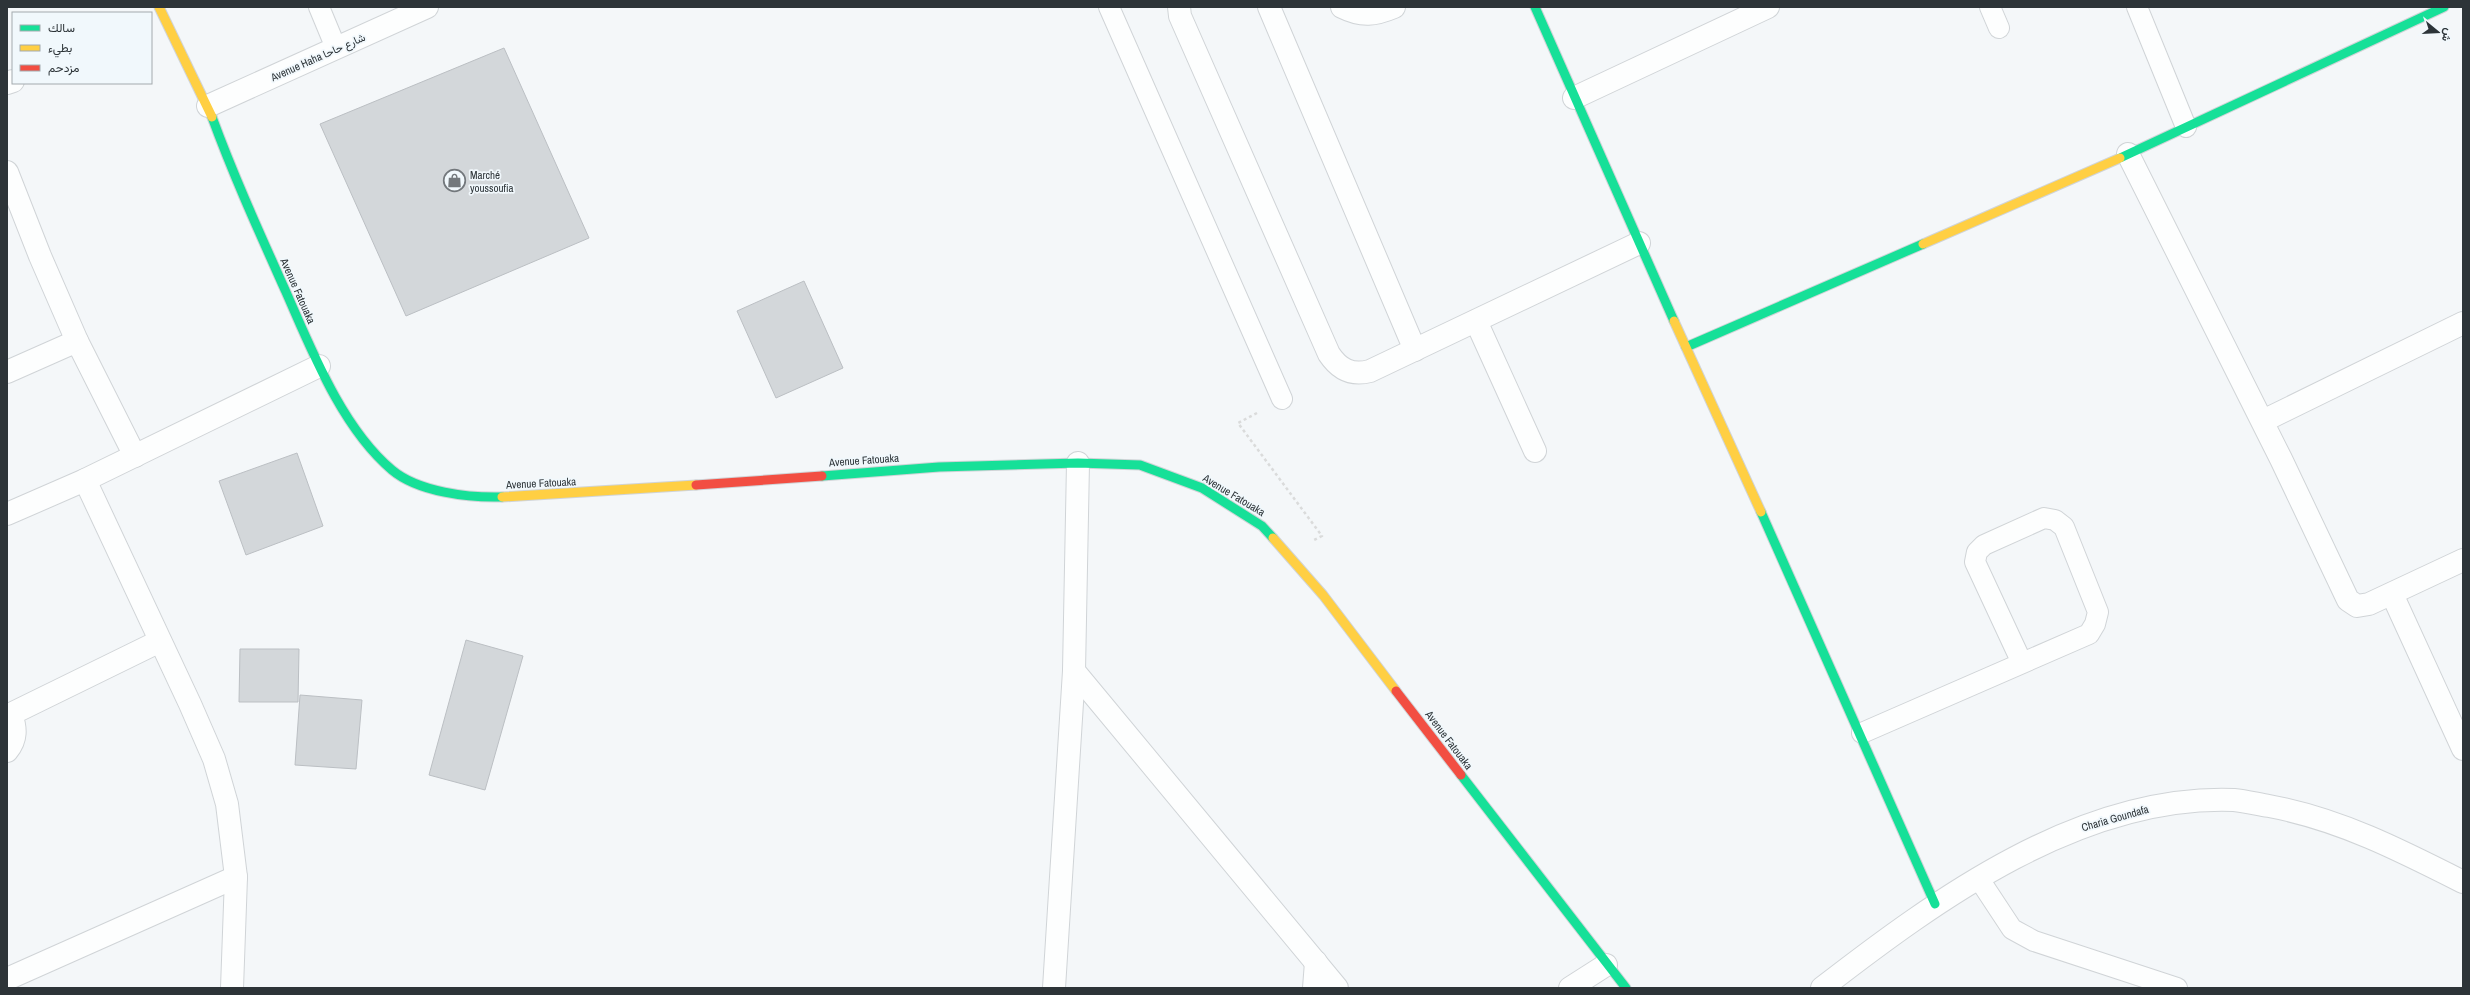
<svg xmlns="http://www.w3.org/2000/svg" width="2470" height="995" font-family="'Archivo Narrow',Vazirmatn,sans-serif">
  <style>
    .building { fill: #d3d7da; stroke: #bbbfc3 }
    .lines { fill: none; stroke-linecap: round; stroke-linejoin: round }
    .lane-casing { stroke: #d0d4d7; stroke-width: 22 }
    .street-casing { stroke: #d0d4d7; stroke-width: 24 }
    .fast-casing { stroke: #d0d4d7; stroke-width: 11 }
    .slow-casing { stroke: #d0d4d7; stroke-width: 11 }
    .jam-casing { stroke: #d0d4d7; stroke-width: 11 }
    .path { stroke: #dadbdb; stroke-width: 2.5; stroke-dasharray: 3 3; stroke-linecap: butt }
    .lane { stroke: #fdfefe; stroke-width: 20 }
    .street { stroke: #fdfefe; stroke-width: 22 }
    .fast { stroke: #16e098; stroke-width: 9 }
    .slow { stroke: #ffcf43; stroke-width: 9 }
    .jam { stroke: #f24e42; stroke-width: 9 }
    .labels { text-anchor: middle; stroke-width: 3.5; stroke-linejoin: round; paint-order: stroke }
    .street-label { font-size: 11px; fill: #2d3438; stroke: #f1f8fc }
    .poi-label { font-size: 11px; fill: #2d3438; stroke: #f1f8fc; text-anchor: start }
  </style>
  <rect width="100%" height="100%" fill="#f4f7f9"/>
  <g class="building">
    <polygon points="504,48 589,238 406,316 320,124"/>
    <polygon points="804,281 843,368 776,398 737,311"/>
    <polygon points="297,453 323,526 246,555 219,481"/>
    <polygon points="466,640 523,656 485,790 429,775"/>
    <polygon points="240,649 299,649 298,702 239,702"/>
    <polygon points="300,695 362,700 356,769 295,765"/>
  </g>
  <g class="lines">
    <defs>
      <g id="lane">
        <polyline points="319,7 336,48"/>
        <polyline points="1109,7 1282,399"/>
        <polyline points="1990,7 1999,28"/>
        <polyline points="2137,7 2186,127"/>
        <polyline points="1862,733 2089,634 2095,624 2098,612 2064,527 2055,520 2044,518 1984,545 1977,552 1975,562 2022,663"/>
        <polyline points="1979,879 2012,929 2034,941 2177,988"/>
      </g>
      <g id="street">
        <path d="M1179,7L1180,16L1329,354C1339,369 1351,376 1370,371L1639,243"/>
        <polyline points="1269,7 1415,350"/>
        <path d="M1342,7C1362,17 1375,15 1394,7"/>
        <polyline points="7,83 13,81"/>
        <polyline points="1574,98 1768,7"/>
        <polyline points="208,106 427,7"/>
        <polyline points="2128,154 2281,459 2348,600 2357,606 2369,604 2463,560"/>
        <polyline points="7,172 40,256 77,341"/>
        <polyline points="1476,321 1535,451"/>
        <polyline points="7,372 77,341 135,456"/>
        <polyline points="2263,421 2463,323"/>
        <polyline points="85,480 190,704 214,759 227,804 236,877 232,988"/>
        <polyline points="7,514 85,480 319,366"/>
        <polyline points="2392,594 2463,749"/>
        <polyline points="1074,671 1337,988"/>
        <path d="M7,751C17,739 16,728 11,714L160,641"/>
        <polyline points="7,979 236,877"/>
        <polyline points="1054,988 1074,671 1078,463"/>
        <polyline points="1314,988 1316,962"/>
        <polyline points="1570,988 1606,965"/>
        <path d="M1822,988C1937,899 2081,794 2234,800C2245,801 2257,804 2269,806C2339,819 2400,850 2463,882"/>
      </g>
      <g id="fast">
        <polyline points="1535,7 1674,321"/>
        <path d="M212,117C234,177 260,234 286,292C312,351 342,428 392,470C418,492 469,498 502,497"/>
        <polyline points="2120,158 2444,7"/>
        <polyline points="1686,347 1923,244"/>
        <polyline points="822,476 939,467 1078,463 1140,465 1202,488 1262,526 1273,538"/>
        <polyline points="1761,512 1935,904"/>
        <polyline points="1461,775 1626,988"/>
      </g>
      <g id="slow">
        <polyline points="159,7 212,117"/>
        <polyline points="1923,244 2120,158"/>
        <polyline points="1674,321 1761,512"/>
        <polyline points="502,497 696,485"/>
        <polyline points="1273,538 1323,595 1396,691"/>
      </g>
      <g id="jam">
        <polyline points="696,485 822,476"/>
        <polyline points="1396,691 1461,775"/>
      </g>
    </defs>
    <use href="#lane" class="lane-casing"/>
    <use href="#street" class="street-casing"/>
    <use href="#fast" class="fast-casing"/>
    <use href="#slow" class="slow-casing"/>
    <use href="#jam" class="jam-casing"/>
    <polyline class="path" points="1257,413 1238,423 1322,536 1314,540"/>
    <use href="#lane" class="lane"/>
    <use href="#street" class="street"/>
    <use href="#fast" class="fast"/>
    <use href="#slow" class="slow"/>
    <use href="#jam" class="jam"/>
  </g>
  <defs>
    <symbol id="shop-ring" viewBox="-11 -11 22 22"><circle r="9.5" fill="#f1f8fc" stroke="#73787c" stroke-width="1.5"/><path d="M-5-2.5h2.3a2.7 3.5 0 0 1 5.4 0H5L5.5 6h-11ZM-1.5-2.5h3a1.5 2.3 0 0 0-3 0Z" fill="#73787c"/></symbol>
  </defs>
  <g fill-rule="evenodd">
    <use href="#shop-ring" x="442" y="168" width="25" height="25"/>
  </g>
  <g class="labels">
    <g class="street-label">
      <text transform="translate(318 57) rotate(-24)" y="4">Avenue Haha شارع حاحا</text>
      <text transform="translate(298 291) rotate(66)" y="4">Avenue Fatouaka</text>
      <text transform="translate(864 460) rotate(-4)" y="4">Avenue Fatouaka</text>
      <text transform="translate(541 483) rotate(-3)" y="4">Avenue Fatouaka</text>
      <text transform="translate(1234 495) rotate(31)" y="4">Avenue Fatouaka</text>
      <text transform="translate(1449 740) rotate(53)" y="4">Avenue Fatouaka</text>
      <text transform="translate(2115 818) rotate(-16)" y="4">Charia Goundafa</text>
    </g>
    <g class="poi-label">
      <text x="470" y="179">Marché<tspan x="470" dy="13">youssoufia</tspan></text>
    </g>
  </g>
  <rect width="2470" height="995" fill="none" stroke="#2d3438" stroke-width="16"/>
  <rect x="12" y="12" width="140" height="72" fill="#f1f8fc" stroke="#a3aaae"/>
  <rect x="20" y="25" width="20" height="6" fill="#16e098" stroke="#a3aaae"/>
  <text x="48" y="32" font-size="12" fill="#2d3438">سالك</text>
  <rect x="20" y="45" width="20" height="6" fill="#ffcf43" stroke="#a3aaae"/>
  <text x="48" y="52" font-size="12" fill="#2d3438">بطيء</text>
  <rect x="20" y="65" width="20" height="6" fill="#f24e42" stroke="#a3aaae"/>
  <text x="48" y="72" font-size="12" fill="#2d3438">مزدحم</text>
  <g transform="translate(2438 32) rotate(108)" stroke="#f1f8fc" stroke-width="3" paint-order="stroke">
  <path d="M0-3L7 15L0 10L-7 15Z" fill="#2d3438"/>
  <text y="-6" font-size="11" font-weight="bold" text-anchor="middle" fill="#2d3438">ش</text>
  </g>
</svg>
